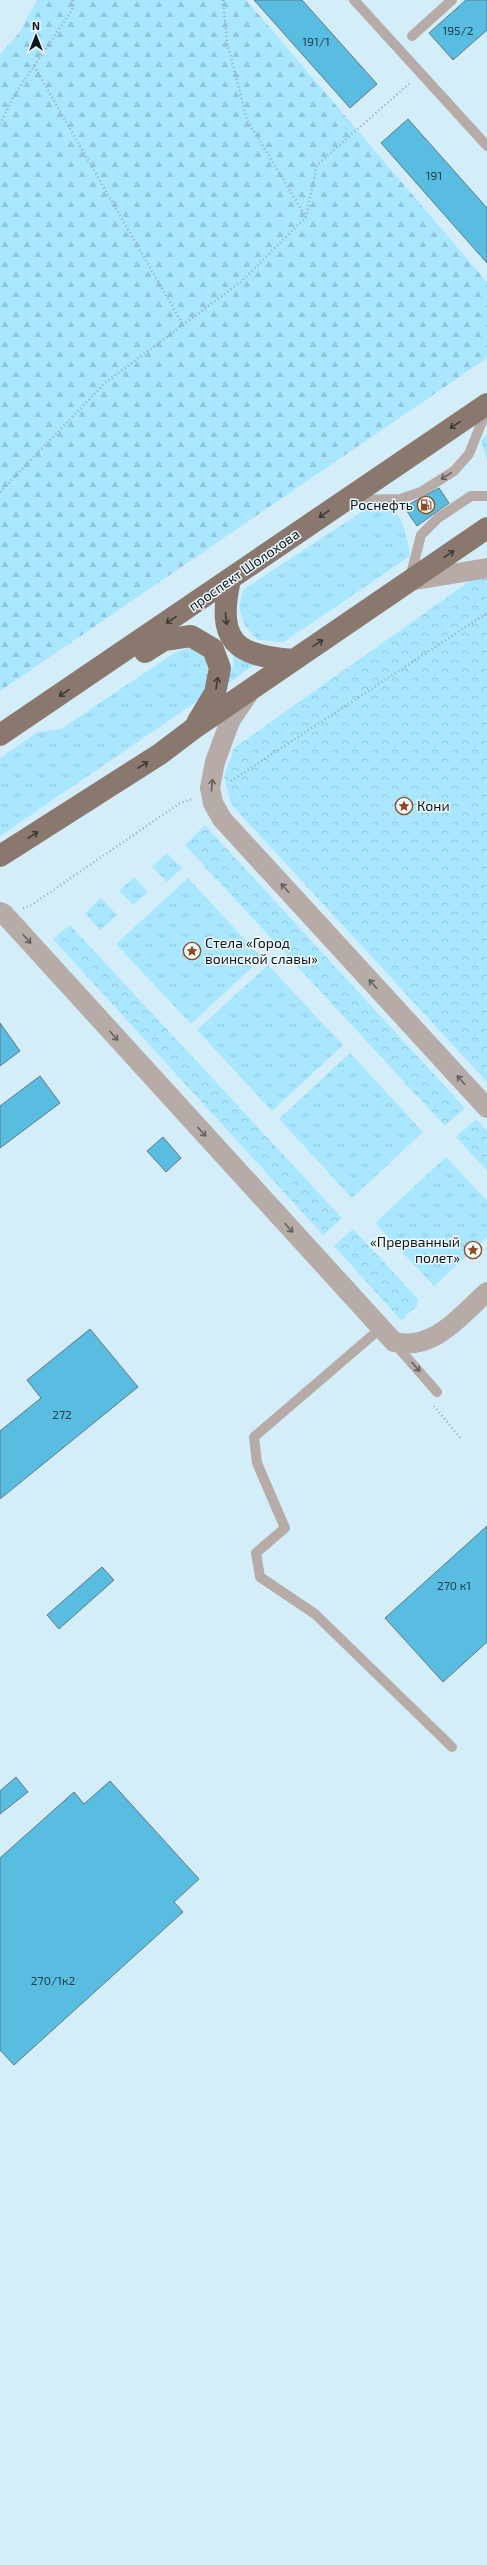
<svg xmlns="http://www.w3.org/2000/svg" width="487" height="2565" font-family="'Exo 2',sans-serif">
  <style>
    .grass { fill: url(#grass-tufts) }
    .forest { fill: url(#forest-firs) }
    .park { fill: url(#park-crowns) }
    .building { fill: #59bde1; stroke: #607882 }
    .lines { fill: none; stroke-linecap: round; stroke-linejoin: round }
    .path { stroke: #97acb5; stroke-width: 2.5; stroke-dasharray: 1 3; stroke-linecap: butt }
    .service { stroke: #b6aba6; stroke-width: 10 }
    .minor { stroke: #b6aba6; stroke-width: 20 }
    .primary { stroke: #8a786e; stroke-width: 22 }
    .oneway { stroke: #393938 }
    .oneway2 { stroke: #626160 }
    .labels { text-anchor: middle; stroke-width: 3; stroke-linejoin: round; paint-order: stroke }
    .number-label { font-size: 12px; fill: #20404c }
    .poi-label { font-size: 14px; fill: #0d171b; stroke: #eef8fd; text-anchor: end }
    .street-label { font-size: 14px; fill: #0d171b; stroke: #eef8fd }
  </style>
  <defs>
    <pattern id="grass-tufts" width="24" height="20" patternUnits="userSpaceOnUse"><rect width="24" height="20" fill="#a9e6ff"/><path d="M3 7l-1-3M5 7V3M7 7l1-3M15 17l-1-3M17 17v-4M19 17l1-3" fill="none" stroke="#90c5da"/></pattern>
    <pattern id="forest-firs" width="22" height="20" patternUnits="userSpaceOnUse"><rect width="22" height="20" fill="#a9e6ff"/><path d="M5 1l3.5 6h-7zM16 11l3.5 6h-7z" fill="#90c5da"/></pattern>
    <pattern id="park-crowns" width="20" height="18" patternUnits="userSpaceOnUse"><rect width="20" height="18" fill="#a9e6ff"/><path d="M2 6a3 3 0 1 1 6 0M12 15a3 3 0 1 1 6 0" fill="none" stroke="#90c5da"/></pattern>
  </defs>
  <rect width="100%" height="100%" fill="#d4eef9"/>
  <g class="grass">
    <polygon points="487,435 487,460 481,440"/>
    <path d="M375,503C379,504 386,505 390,507C404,517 408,540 410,556L284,642L258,640L245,626L239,607L243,590Z"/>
    <path d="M188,648C192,649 197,650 200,653C214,664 207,688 199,700L0,836V758L38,732L61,729L176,652Z"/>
    <polygon points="234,651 257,663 223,687 233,666"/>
    <polygon points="167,853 182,868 167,882 152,867"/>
    <polygon points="134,877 148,892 133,905 119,891"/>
    <polygon points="188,878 262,958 191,1024 116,944"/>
    <polygon points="101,898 117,915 100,930 85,913"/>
    <polygon points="268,965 343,1045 272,1111 197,1030"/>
    <polygon points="350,1053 423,1132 352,1198 279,1119"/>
    <polygon points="446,1157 487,1201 487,1237 434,1286 375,1223"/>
  </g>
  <polygon class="forest" points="37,0 246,0 487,282 487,358 0,691 0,54 19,33"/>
  <g class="park">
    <polygon points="487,575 487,1082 231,804 224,777 234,748 470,581"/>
    <polygon points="205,825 465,1108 445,1126 185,845"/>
    <polygon points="70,925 342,1218 323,1235 53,939"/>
    <polygon points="476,1119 487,1131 487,1171 456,1137"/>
    <polygon points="353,1229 418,1299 417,1306 401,1320 334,1246"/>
  </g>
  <g class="building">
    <polygon points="254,0 302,0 377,84 350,108"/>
    <polygon points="466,0 487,0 487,30 453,60 429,33"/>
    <polygon points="408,119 487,208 487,263 381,143"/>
    <polygon points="439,488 449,503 417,526 404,507"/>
    <polygon points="0,1023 20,1051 0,1066"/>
    <polygon points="40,1076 60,1103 0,1148 0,1106"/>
    <polygon points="163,1137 181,1158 166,1172 147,1151"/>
    <polygon points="90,1329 138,1387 0,1499 0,1431 41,1398 27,1380"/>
    <polygon points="487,1526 487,1642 443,1682 385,1618"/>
    <polygon points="102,1567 114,1580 59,1629 47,1615"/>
    <polygon points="16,1777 28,1792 0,1814 0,1791"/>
    <polygon points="110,1781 199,1879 174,1902 183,1912 14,2065 0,2050 0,1858 74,1792 84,1804"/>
  </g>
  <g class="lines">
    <g class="path">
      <polyline points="223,0 227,42 247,120 306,217"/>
      <polyline points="34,66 183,325"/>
      <polyline points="0,124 15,94 72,10 73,0"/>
      <polyline points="0,492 106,382 242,281 306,217 317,165 411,82"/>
      <polyline points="231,781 487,613"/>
      <polyline points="23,908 30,906 180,803 193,799"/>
      <polyline points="434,1406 462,1440"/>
    </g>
    <g class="service">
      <polyline points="354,0 487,146"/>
      <polyline points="412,36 452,0"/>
      <polyline points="352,500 400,499 421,492 454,471 469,454 487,409"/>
      <polyline points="410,578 421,535 438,518 471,496 487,496"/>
      <polyline points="381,1328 254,1437 257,1463 285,1528 256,1553 260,1577 315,1614 452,1747"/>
      <polyline points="395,1344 437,1392"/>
    </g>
    <g class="minor">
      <polyline points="409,581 487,568"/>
      <polyline points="249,693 230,721 215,762 210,788 213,803 222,819 487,1108"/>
      <path d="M0,912L4,914L394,1342C434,1351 459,1317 487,1292"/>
    </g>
    <g class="primary">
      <path d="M230,580C216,641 235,656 293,660"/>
      <polyline points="145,652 164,640 191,636 213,649 220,668 215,693 197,723"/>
      <polyline points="0,735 487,404"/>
      <polyline points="0,856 160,754 193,729 487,528"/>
    </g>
  </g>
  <defs><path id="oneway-shaft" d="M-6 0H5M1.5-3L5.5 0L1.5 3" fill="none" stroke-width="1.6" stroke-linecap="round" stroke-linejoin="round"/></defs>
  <g class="oneway">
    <use href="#oneway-shaft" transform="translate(455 425) rotate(146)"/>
    <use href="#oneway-shaft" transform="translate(324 514) rotate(145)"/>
    <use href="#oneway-shaft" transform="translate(449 554) rotate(-34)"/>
    <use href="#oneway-shaft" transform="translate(226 619) rotate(84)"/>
    <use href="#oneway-shaft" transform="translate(171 620) rotate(146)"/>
    <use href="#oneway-shaft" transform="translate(318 643) rotate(-34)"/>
    <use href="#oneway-shaft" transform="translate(217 683) rotate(-81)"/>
    <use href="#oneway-shaft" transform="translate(64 693) rotate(146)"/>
    <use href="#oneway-shaft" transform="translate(143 765) rotate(-32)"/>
    <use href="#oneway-shaft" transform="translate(33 835) rotate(-32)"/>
  </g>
  <g class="oneway2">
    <use href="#oneway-shaft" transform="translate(446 476) rotate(148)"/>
    <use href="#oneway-shaft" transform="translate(212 785) rotate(-85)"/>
    <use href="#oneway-shaft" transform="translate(285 888) rotate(-132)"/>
    <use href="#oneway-shaft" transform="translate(27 939) rotate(48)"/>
    <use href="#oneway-shaft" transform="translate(373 984) rotate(-132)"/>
    <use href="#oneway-shaft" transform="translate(114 1036) rotate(48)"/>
    <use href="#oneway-shaft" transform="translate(461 1080) rotate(-132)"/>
    <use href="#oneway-shaft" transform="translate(202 1132) rotate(48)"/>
    <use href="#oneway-shaft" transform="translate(289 1228) rotate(48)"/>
    <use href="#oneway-shaft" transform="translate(416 1367) rotate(48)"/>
  </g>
  <defs>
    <symbol id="fuel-ring" viewBox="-11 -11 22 22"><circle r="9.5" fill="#eef8fd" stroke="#8f4b1e" stroke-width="1.5"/><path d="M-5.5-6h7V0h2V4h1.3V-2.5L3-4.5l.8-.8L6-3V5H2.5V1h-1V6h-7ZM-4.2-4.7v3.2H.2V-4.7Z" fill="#8f4b1e"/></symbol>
    <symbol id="sight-ring" viewBox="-11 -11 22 22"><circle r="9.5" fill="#eef8fd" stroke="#8f4b1e" stroke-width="1.5"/><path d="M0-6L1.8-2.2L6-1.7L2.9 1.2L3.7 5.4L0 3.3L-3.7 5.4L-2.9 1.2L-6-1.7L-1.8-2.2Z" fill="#8f4b1e"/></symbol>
  </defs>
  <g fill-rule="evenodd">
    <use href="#fuel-ring" x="416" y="495" width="20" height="20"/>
    <use href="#sight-ring" x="394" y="796" width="20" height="20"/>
    <use href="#sight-ring" x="182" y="941" width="20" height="20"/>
    <use href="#sight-ring" x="463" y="1240" width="20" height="20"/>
  </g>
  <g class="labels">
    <g class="number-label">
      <text x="458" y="35">195/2</text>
      <text x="316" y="46">191/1</text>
      <text x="434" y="180">191</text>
      <text x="62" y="1419">272</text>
      <text x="454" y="1590">270 к1</text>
      <text x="53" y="1985">270/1к2</text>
    </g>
    <g class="poi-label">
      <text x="413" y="510">Роснефть</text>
      <text x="417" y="811" text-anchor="start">Кони</text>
      <text x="205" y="948" text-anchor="start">Стела «Город<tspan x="205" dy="16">воинской славы»</tspan></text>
      <text x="460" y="1247">«Пpepвaнный<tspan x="460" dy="16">пoлeт»</tspan></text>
    </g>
    <g class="street-label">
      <text transform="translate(244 570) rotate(-35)" y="5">проспект Шолохова</text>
    </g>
  </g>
  <g transform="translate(36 36)" stroke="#eef8fd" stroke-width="3" paint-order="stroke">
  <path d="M0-3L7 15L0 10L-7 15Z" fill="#0d171b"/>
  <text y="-6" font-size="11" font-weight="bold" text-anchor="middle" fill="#0d171b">N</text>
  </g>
</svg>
